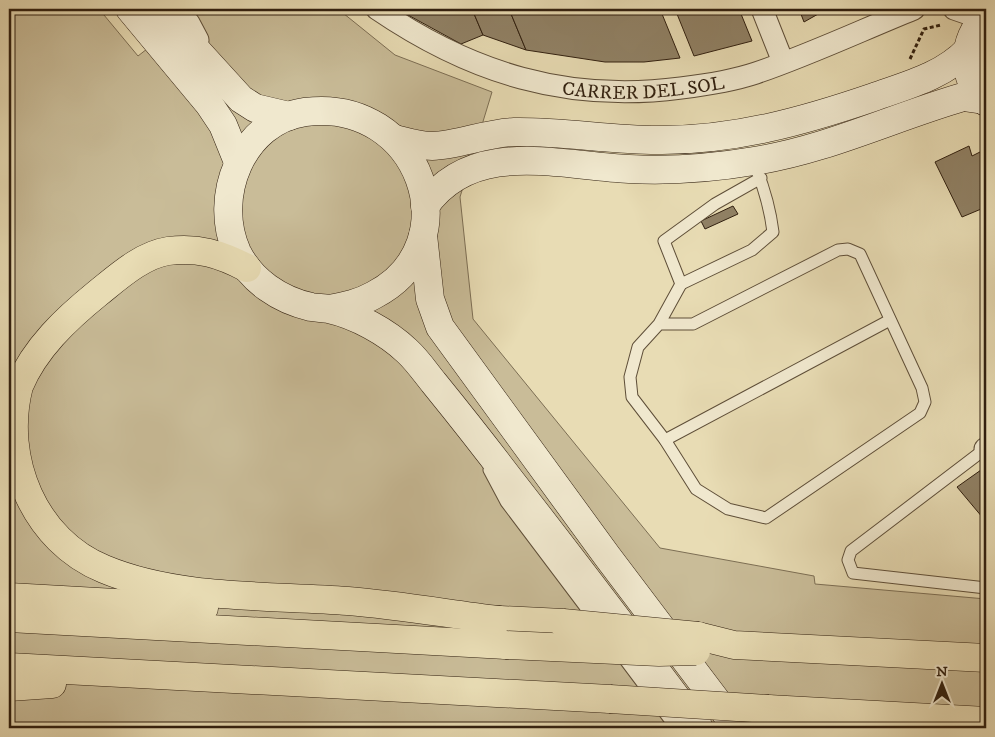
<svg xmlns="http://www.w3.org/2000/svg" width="995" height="737" font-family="'IM FELL DW Pica',serif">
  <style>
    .green { fill: #c9bc98; stroke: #7c6e54 }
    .building { fill: #908165; stroke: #301f0f }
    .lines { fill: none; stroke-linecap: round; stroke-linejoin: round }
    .lane-casing { stroke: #5e4e38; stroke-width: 13 }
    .street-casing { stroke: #5e4e38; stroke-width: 23 }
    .secondary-casing { stroke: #301f0f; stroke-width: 29 }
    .highway-casing { stroke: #301f0f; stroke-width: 29 }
    .path { stroke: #301f0f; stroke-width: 3; stroke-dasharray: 4 2.5; stroke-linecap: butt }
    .lane { stroke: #f0e8ce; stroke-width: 11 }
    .street { stroke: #f0e8ce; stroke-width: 21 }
    .secondary { stroke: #f0e8ce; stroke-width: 28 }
    .highway { stroke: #e8dcb4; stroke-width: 28 }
    .highway-bridge-casing { stroke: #301f0f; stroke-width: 29; stroke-linecap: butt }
    .highway-bridge { stroke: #e8dcb4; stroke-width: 28 }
    .labels { text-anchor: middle; stroke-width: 4; stroke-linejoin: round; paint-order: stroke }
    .street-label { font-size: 19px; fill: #301f0f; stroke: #f0e8ce }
  </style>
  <rect width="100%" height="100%" fill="#e8dcb4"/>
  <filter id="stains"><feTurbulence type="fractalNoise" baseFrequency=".004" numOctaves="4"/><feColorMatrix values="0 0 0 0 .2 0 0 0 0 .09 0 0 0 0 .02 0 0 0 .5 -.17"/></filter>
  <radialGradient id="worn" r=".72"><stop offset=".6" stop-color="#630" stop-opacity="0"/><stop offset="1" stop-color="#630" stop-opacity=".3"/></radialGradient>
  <polygon class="green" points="9,9 99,9 138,56 198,9 338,9 395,55 492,92 460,197 473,319 660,548 814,576 815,584 986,599 986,728 9,728"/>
  <g class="building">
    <polygon points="397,9 472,9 483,35 461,44"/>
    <polygon points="472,9 509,9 526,50 483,35"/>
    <polygon points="509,9 660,9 680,58 644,62 605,62 526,50"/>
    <polygon points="675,9 739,9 752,41 694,56"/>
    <polygon points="799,9 827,9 804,22"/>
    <polygon points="969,146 972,156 986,149 986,207 962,217 935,162"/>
    <polygon points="733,206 738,214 705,229 701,221"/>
    <polygon points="981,470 986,476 986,516 983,518 957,487"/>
  </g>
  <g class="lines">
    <defs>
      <g id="lane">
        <path d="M753,161C763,184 770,208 773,232L752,250L681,284L664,241L715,204L761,178"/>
        <polyline points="659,324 693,324 838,250 848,249 860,254 922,388 925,402 920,413 766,518 728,509 696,489 665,440 632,397 630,377 638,347 659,324 681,284"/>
        <polyline points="665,440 890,320"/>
        <polyline points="985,449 851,551 848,560 853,573 986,588"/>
        <polyline points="489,470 506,502 598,624"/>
        <polyline points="619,652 676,728"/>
      </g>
      <g id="street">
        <polyline points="178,9 189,23 198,40"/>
        <path id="s1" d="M377,9C471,73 567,103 681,88C706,85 732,81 756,73C809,55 862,30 914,9"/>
        <polyline points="762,9 783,62"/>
        <polyline points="954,9 983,19"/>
        <polyline points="985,449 986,448"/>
      </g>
      <g id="secondary">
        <polyline points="130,9 209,104 223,125 238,162"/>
        <polyline points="159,9 241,99 255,108 289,116"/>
        <path d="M986,17C961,39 961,79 986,102"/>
        <path d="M395,139C407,142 419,146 432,146C459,145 486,133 514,132C561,131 609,140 657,140C733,141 804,121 874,97C908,85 943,76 968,50"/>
        <path d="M425,206C473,138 560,166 629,169C670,171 713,168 754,161C826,150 894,117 963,97L984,100"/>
        <polyline points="423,235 430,299 440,327 607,556 737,728"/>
        <path d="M329,309C345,306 360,303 374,295C472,244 420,97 305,112C242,121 212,197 237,252C251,281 280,300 311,307C317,308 323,308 329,309C356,315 387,332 407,351C417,360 425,372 434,383C460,415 486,448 511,481C575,563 637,645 699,728"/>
      </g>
      <g id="highway">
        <path d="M247,268C220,254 198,247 168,251C142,255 118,277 98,293C66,319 35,348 19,386C0,460 35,541 104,569C178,600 270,595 348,601C398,605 449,614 498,620"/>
        <polyline points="9,597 204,608"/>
        <polyline points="9,618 506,645"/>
        <polyline points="480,619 563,623"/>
        <polyline points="698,636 734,645 986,658"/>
        <polyline points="9,667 610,699"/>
        <polyline points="9,687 52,684"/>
        <polyline points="768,709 986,721"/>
      </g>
    </defs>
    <use href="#lane" class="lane-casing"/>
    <use href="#street" class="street-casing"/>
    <use href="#secondary" class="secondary-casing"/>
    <use href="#highway" class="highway-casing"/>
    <polyline class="path" points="910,59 924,29 941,25"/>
    <use href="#lane" class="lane"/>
    <use href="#street" class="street"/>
    <use href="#secondary" class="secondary"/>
    <use href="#highway" class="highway"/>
    <defs>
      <g id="highway-bridge">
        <polyline points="563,623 698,636"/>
        <polyline points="506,645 659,652 696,651"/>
        <polyline points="610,699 768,709"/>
      </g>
    </defs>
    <use href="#highway-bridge" class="highway-bridge-casing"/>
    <use href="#highway-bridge" class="highway-bridge"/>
  </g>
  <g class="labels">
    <g class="street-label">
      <text dy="7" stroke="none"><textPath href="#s1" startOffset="284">CARRER DEL SOL</textPath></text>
    </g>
  </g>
  <rect width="995" height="737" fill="none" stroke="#e8dcb4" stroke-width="30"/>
  <rect x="10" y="10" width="975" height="717" fill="none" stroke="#301f0f" stroke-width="2.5"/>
  <rect x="15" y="15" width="965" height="707" fill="none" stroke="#301f0f"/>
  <g transform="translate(942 684)" stroke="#f0e8ce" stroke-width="4" paint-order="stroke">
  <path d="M0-4L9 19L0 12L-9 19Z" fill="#301f0f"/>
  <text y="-8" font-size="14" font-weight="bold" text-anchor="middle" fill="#301f0f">N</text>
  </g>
  <rect width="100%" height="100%" filter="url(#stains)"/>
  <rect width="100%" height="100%" fill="url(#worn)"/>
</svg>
